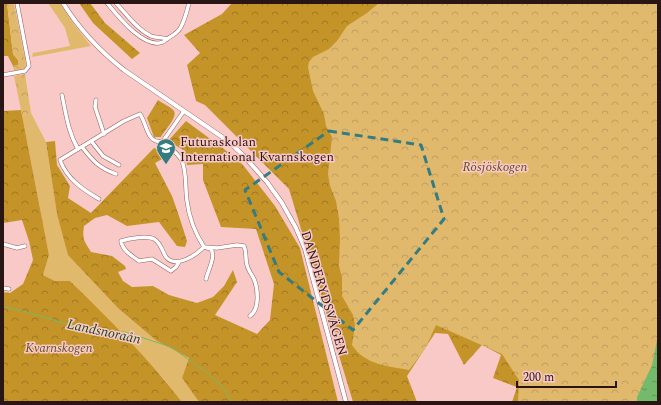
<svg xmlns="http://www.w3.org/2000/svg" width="661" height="405" font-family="Spectral,serif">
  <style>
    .grass { fill: #e1b96d }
    .forest { fill: url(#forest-crowns) }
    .park { fill: url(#park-crowns) }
    .water { fill: url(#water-ripples) }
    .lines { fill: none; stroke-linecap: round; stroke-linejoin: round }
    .stream { stroke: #73ba6c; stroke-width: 1 }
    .minor-casing { stroke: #95615f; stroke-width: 4.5 }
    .major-casing { stroke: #95615f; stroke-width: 5 }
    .minor { stroke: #fff; stroke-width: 3.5 }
    .major { stroke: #fff; stroke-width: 4 }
    .marked { fill: none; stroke: #337c81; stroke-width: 3; stroke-dasharray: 8 5; stroke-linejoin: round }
    .labels { text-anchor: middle; stroke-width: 3; stroke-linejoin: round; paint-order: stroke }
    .poi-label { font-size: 13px; fill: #2a1515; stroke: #f8c9c6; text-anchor: start }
    .park-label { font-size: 13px; font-style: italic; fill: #665027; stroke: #f8c9c6 }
    .street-label { font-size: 13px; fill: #2a1515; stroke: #f8c9c6 }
    .water-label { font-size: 14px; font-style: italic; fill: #194a16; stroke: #f8c9c6 }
  </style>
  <defs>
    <pattern id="forest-crowns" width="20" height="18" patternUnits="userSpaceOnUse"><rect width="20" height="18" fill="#c59428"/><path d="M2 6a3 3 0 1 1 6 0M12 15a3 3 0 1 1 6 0" fill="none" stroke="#a07821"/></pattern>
    <pattern id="park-crowns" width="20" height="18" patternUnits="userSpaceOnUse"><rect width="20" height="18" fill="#e1b96d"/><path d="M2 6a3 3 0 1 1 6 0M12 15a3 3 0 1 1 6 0" fill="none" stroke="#c19e5e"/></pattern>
    <pattern id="water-ripples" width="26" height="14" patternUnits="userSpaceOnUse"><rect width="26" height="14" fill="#73ba6c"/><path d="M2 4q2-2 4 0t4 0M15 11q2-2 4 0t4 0" fill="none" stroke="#5f9658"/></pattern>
  </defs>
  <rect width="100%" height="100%" fill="#f8c9c6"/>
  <g class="grass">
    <polygon points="48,3 60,3 73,23 91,46 32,57 33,53 70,46 65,28"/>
    <polygon points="31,113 46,142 57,214 157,341 189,358 182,378 199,402 182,402 164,379 70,281 55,281 43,275 49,255 22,115"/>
  </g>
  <g class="forest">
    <polygon points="3,3 7,3 13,54 18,60 18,65 13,66 8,56 3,56"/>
    <polygon points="79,3 90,3 105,23 140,53 132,59 93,23"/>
    <polygon points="232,3 658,3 658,335 637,402 512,402 517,387 493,378 501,355 482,345 464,365 448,334 435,333 407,376 417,402 353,402 289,189 205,105 196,101 187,65 200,53 184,35 222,14"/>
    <path d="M158,100C162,103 171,107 174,111C178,117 164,131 161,137H154L147,118Z"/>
    <path d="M21,110L49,255L43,275L55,281H70C110,320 148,358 182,402H3V292L10,293L23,284L33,260L29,241L22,220L3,223V111Z"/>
    <path d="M186,121L232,155L243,165L275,206L300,248L338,402H199L182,378L189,358L157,341L118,308L68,255L57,214L46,142L55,141L57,165L70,186L68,198L91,213L154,148L166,153V157L155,163L172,196L178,213L187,241L185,247L177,246L159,222L127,226L107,215L95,218L84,226C82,239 84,241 91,252L112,256L125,266L126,269L118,272L123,281L132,287L153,286L169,295L197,303L213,297L224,286L233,270L237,282L215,315L257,334L270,320L274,284L256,229L221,227L203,180V164L187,165L185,151L168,141Z"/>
  </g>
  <g class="park">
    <polygon points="7,3 14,3 26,64 24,69 14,71 13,66 18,65 18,60 13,54"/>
    <path d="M379,3H658V402H518L519,380L502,354L436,325L425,349L409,370C388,366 365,365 352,345L355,325L353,315L342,296V277L339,266L340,239L339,219L336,201L330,186L328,174L332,137L326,126L324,114L313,91L308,67L309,62L313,57L329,49L337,41L347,26L367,13Z"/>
    <polygon points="25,74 31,113 22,115 14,76"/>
  </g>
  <polygon class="water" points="658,335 658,402 637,402 637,397 652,365"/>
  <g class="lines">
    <polyline class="stream" points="3,307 19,310 74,326 104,332 125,332 171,347 202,369 221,385 232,402"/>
    <defs>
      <g id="minor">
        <path d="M107,3C117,15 144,50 163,42C164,42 166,39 167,39C173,35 178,33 181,27C185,19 187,11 189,3"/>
        <path d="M116,3C126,14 137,29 151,36C156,38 161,37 167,39"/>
        <polyline points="3,75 25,71 29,66 17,3"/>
        <path d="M62,95C66,114 68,132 78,149"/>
        <polyline points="96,100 95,107 104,134"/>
        <path d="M184,111L163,141C169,147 178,153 182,161C187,173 185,189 187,201C189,218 195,233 204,247"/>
        <polyline points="92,142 103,156 119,165"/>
        <path d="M82,147C93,161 99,168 116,174"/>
        <path d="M99,199C82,189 67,179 60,160L124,121L140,114C147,124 147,145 163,141"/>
        <polyline points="3,244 17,248 25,246"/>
        <path d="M204,247L217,248L237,245L244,246C247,253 245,259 247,265C248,270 252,275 254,279C258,289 260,309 250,316"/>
        <path d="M179,262L176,267L171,271L152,259L139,261C132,256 122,250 121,241C128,239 147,235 154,239C161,243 162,251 166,257C176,269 196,255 204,247"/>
        <path d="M206,279C208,270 216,257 211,249L207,248"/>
        <polyline points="3,288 9,289"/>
      </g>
      <path id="major" d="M63,3C79,29 100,51 124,70L228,141L243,155L267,182L282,203L296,228L305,249L346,402"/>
    </defs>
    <use href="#minor" class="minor-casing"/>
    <use href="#major" class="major-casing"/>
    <use href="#minor" class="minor"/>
    <use href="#major" class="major"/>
  </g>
  <path class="marked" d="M329,131L421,145L444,219L353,330L279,272L245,190Z"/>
  <defs>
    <symbol id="school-pin" viewBox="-11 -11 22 30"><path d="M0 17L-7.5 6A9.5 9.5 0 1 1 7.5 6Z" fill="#337c81" stroke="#f8c9c6"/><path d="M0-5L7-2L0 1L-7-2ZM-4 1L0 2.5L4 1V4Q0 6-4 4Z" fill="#fff"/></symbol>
  </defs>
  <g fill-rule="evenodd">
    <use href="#school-pin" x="155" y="137" width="22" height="30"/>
  </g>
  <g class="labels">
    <g class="poi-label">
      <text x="180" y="146">Futuraskolan<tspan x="180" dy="15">International Kvarnskogen</tspan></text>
    </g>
    <g class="park-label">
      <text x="495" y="171">Rösjöskogen</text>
      <text x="59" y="352">Kvarnskogen</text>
    </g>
    <g class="street-label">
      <text transform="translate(325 293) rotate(73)" y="5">DANDERYDSVÄGEN</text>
    </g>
    <g class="water-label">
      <text transform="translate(104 331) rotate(12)" y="5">Landsnoraån</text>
    </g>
  </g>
  <rect width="661" height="405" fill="none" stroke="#2a1515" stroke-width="8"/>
  <path d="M517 381v6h99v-6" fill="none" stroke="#2a1515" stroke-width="2"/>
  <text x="523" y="381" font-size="12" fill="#2a1515" stroke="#f8c9c6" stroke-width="3" paint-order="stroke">200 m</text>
</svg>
